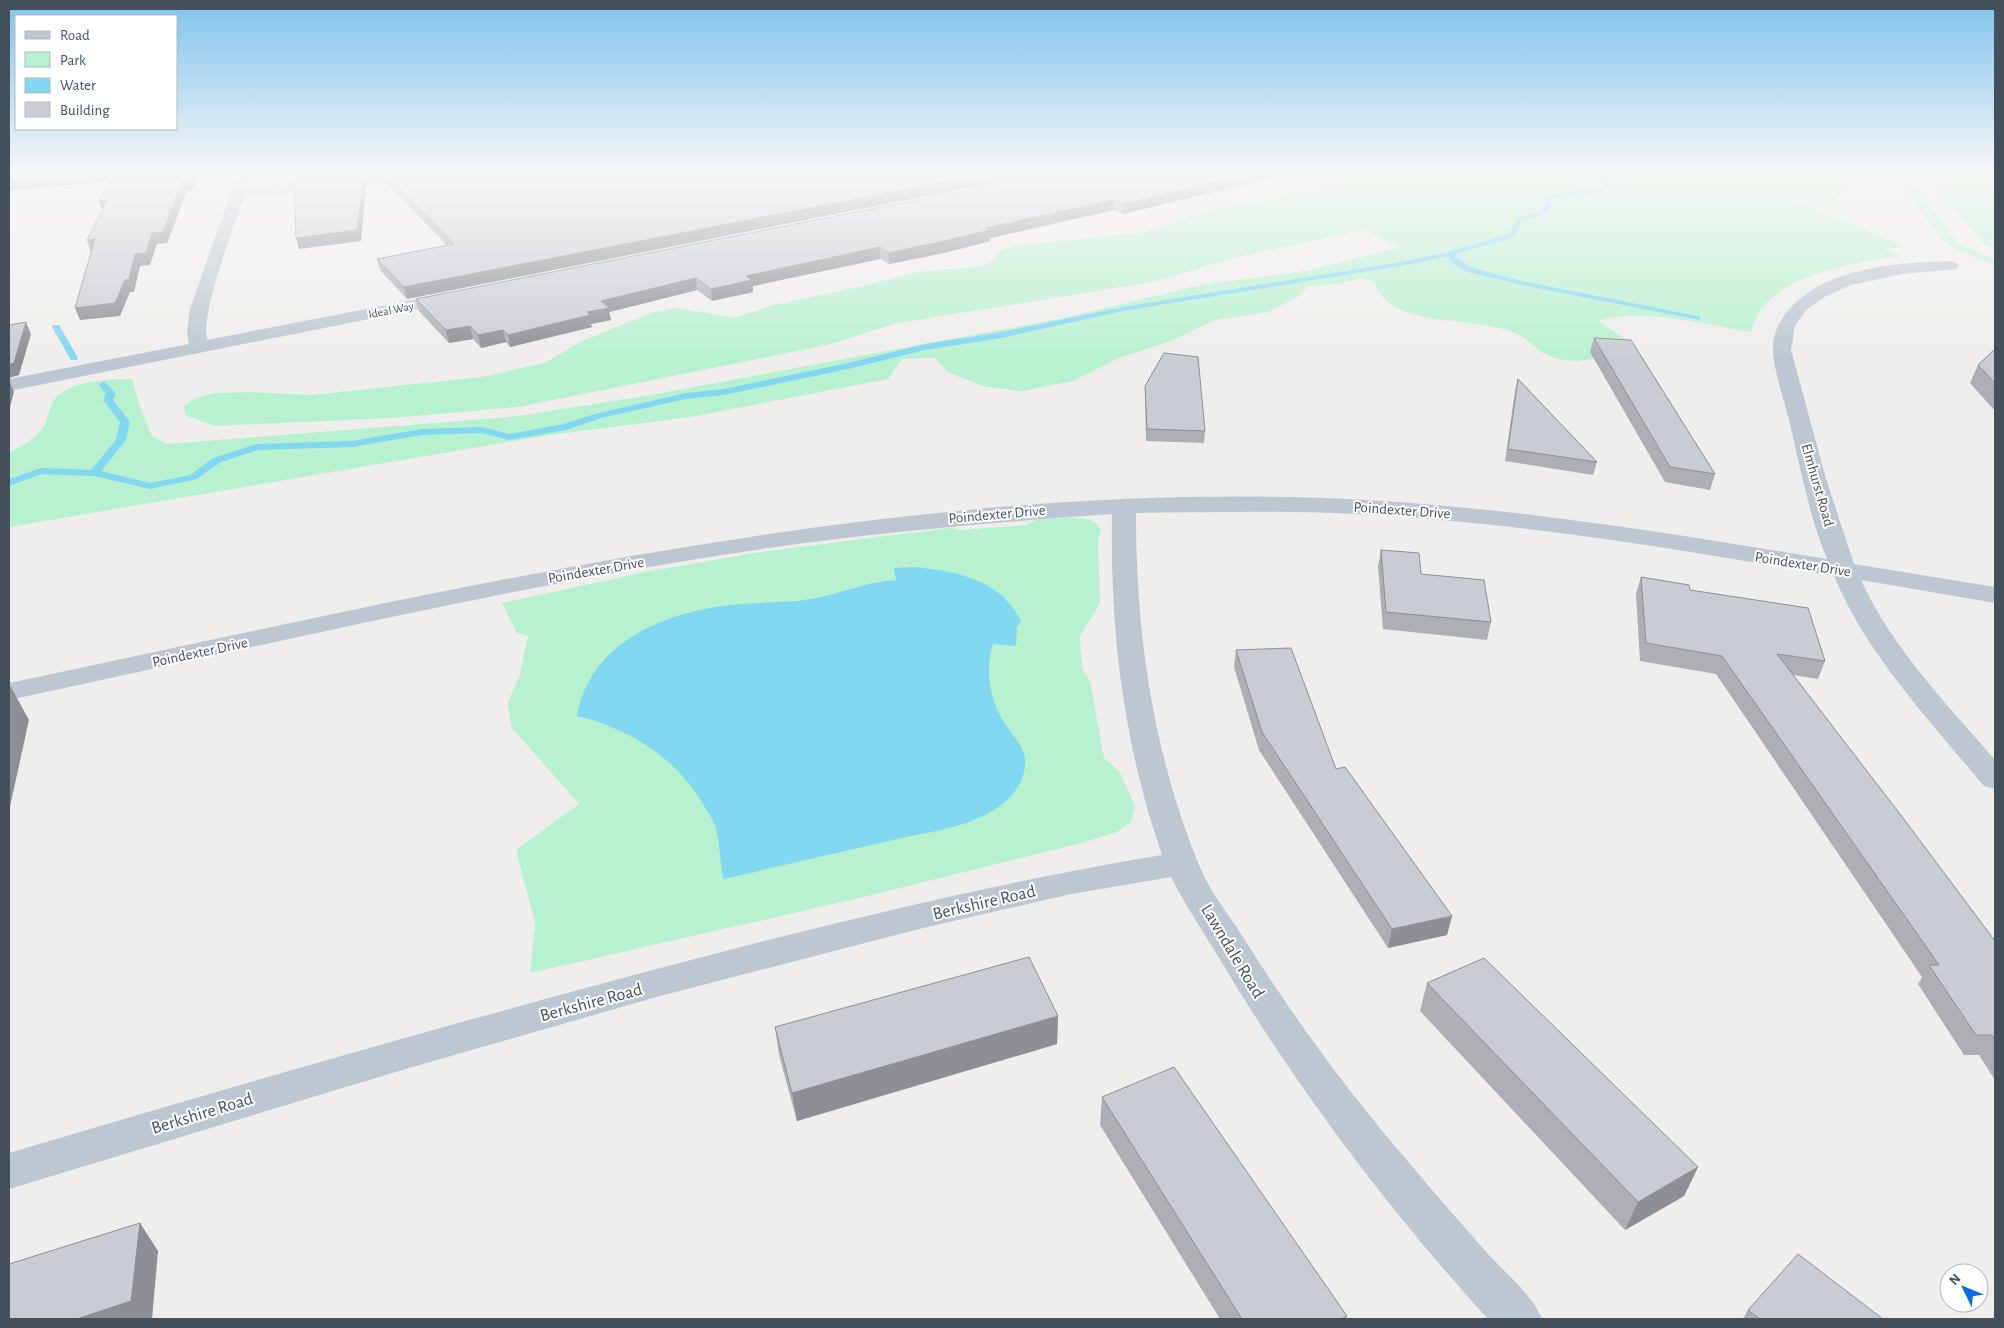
<svg xmlns="http://www.w3.org/2000/svg" width="2004" height="1328" font-family="'Alegreya Sans',sans-serif">
  <style>
    .green { fill: #b8f1d0 }
    .water { fill: #82d7f1 }
    .lines { fill: none; stroke-linecap: round; stroke-linejoin: round }
    .stream { fill: #82d7f1; fill-rule: evenodd }
    .minor { fill: #bdc7d1; fill-rule: evenodd }
    .wall { fill: #adafb5 }
    .shaded-wall { fill: #8d8f94 }
    .building { fill: #c9ccd3; stroke: #8d8f94 }
    .labels { text-anchor: middle; stroke-width: 4; stroke-linejoin: round; paint-order: stroke }
    .far-street-label { font-size: 12px; fill: #44505c; stroke: #fff }
    .street-label { font-size: 15px; fill: #44505c; stroke: #fff }
    .near-street-label { font-size: 18px; fill: #44505c; stroke: #fff }
  </style>
  <rect width="100%" height="100%" fill="#f0eded"/>
  <g class="green">
    <path d="M1383,175H1796L1850,186L1830,203L1779,194L1906,247L1885,249L1900,256C1851,264 1764,275 1751,332C1702,325 1646,307 1598,321L1627,340L1628,350C1607,356 1586,363 1564,360C1539,356 1534,342 1515,333C1473,314 1393,332 1374,282L1361,278L1338,284L1308,286L1297,297L1269,312L1215,320L1171,341L1119,358L1073,381L1022,391L982,386L948,372L935,358L902,359L888,379L691,417L550,435L9,527V452C21,447 39,437 45,424C48,417 49,409 53,402C65,380 110,379 132,379L140,407L152,436L167,444L511,417L646,396L1064,318L1201,285L1306,271L1399,248L1365,230L1241,256L1153,282L898,323L827,345L518,407L391,418L214,426L185,415L184,406L195,398L216,393L249,392L312,395L481,377L545,363L582,341L653,312L678,308L734,318L774,305L868,285L916,272L977,267L992,262L1000,251L1018,245L1142,233L1209,210L1301,196L1299,194Z"/>
    <polygon points="1895,175 1906,175 1958,243 1995,260 1995,265 1955,249 1942,240"/>
    <polygon points="1923,175 1995,175 1995,247 1987,246"/>
    <path d="M1067,518C1080,518 1095,517 1101,530L1098,541L1100,603L1080,636L1082,669L1090,681L1104,758L1119,771L1135,806L1131,822L1117,832L1078,844L855,899L530,973L535,923L516,850L579,804L511,727L508,702L520,674L528,636L517,633L502,603L645,572L760,552L950,528L961,530L1028,525L1035,520Z"/>
  </g>
  <path class="water" d="M913,567C954,570 1003,580 1021,622L1017,627L1016,646L993,644C984,672 990,703 1007,727C1015,739 1026,748 1025,763C1025,787 1005,805 985,815C958,829 923,833 893,840C837,853 780,866 723,879C720,862 720,841 715,826C713,819 707,812 704,806C676,757 630,729 577,716C591,638 672,609 743,604C765,602 788,603 811,599C840,594 866,582 896,580L894,568Z"/>
  <g class="lines">
    <g class="stream">
      <polygon points="1601,175 1607,175 1606,180 1609,186 1605,192 1551,199 1551,209 1543,215 1522,220 1515,237 1456,254 1456,257 1470,267 1522,281 1697,316 1700,316 1700,320 1522,285 1464,271 1449,260 1449,256 1407,265 1123,311 996,339 925,350 848,369 724,395 686,399 601,418 566,430 509,440 482,433 422,435 352,447 258,450 221,462 197,479 150,489 94,476 41,474 9,486 9,479 41,468 91,470 116,440 120,422 103,400 106,394 99,385 103,382 106,383 116,394 113,400 130,422 126,440 101,471 150,483 190,475 213,458 257,444 352,441 422,429 482,427 509,434 564,424 595,414 686,393 724,389 848,363 925,344 996,333 1123,307 1407,261 1451,251 1509,234 1517,218 1539,212 1546,207 1545,197 1565,192 1601,189 1603,186 1600,180"/>
      <polygon points="53,325 59,325 78,358 77,360 71,360 52,327"/>
    </g>
    <g class="minor">
      <path d="M237,175H249L247,188L383,175H438L431,179L244,197C233,230 201,310 207,340L454,292L460,293L463,297L460,301L454,302L9,391V379L189,344L187,332L190,309Z"/>
      <path d="M1951,261L1957,263L1959,266L1957,269L1902,274L1851,285L1826,296L1806,310L1795,326L1791,350L1826,479L1854,564L1995,587V603L1861,580C1892,648 1947,704 1995,760V789L1984,786C1930,721 1867,655 1834,576C1682,550 1528,524 1374,515C1294,510 1215,512 1136,513C1136,634 1153,753 1199,865C1209,891 1228,913 1243,937C1290,1012 1342,1084 1400,1152C1429,1187 1459,1221 1489,1255C1507,1275 1532,1294 1542,1319H1488C1387,1208 1296,1087 1219,958C1203,931 1185,905 1171,877L1071,894L923,928L660,996L399,1071L9,1189V1153C208,1094 407,1036 608,982C791,933 975,886 1162,855C1123,742 1110,633 1112,514C1009,521 907,530 804,543C538,579 272,644 9,700V683C429,595 854,489 1286,497C1468,500 1648,530 1827,559C1810,518 1801,472 1791,428C1786,406 1774,372 1773,351C1772,339 1777,325 1784,316C1819,267 1896,263 1951,261Z"/>
    </g>
  </g>
  <g class="wall">
    <polygon points="386,175 1032,175 407,299 380,270 377,259 447,245 388,185"/>
    <polygon points="1043,175 1271,175 1271,178 1123,214 1114,210 990,238 990,241 944,253 889,264 880,259 753,286 753,292 712,301 697,290 609,312 611,320 591,324 592,327 510,347 506,342 481,348 473,339 449,343 419,311 416,299"/>
    <polygon points="1594,338 1715,474 1710,490 1665,482 1590,352"/>
    <polygon points="1995,349 1995,411 1970,383 1978,365"/>
    <polygon points="1518,379 1597,462 1593,475 1505,461 1515,391"/>
    <polygon points="1145,386 1205,431 1204,443 1146,441 1145,398"/>
    <polygon points="1381,550 1491,622 1487,640 1383,629 1378,566"/>
    <polygon points="1641,577 1690,590 1825,661 1818,679 1793,675 1995,941 1995,1080 1979,1055 1964,1055 1918,984 1922,977 1716,674 1640,661 1636,594"/>
    <polygon points="1236,650 1336,769 1452,916 1447,935 1388,948 1259,750 1234,667"/>
    <polygon points="1427,983 1698,1167 1684,1196 1625,1230 1420,1011"/>
    <polygon points="1058,1016 1057,1044 797,1121 779,1055 775,1027"/>
    <polygon points="1102,1097 1347,1316 1346,1319 1220,1319 1100,1125"/>
    <polygon points="1748,1310 1883,1319 1743,1319"/>
  </g>
  <g class="shaded-wall">
    <polygon points="58,175 119,175 121,180 9,191 9,180"/>
    <polygon points="191,175 198,175 192,190 187,191 167,243 157,244 150,265 140,266 134,292 130,292 120,316 80,320 75,308 135,254 152,233 183,180"/>
    <polygon points="296,175 360,175 298,181"/>
    <polygon points="980,175 1032,175 407,299 404,287"/>
    <polygon points="1241,175 1271,175 1271,178 1123,214 1123,204"/>
    <polygon points="364,177 366,187 361,241 299,249 296,238"/>
    <polygon points="107,200 103,212 99,201"/>
    <polygon points="1114,200 1114,210 990,238 990,241 944,253 889,264 888,253 986,228"/>
    <polygon points="95,239 91,252 87,240"/>
    <polygon points="880,247 880,259 753,286 753,292 712,301 711,289 746,276"/>
    <polygon points="696,278 697,290 609,312 611,320 591,324 592,327 510,347 508,335 587,312 601,301"/>
    <polygon points="26,322 31,334 19,375 9,378 9,365"/>
    <polygon points="470,326 473,339 449,343 446,330"/>
    <polygon points="503,330 506,342 481,348 478,335"/>
    <polygon points="9,380 14,392 9,411"/>
    <polygon points="11,687 29,720 9,811 9,696"/>
    <polygon points="1452,916 1447,935 1388,948 1392,929"/>
    <polygon points="1058,1016 1057,1044 797,1121 792,1093"/>
    <polygon points="1698,1167 1684,1196 1625,1230 1638,1202"/>
    <polygon points="140,1223 158,1251 152,1319 77,1319"/>
  </g>
  <g class="building">
    <polygon points="9,175 58,175 9,180"/>
    <polygon points="114,175 191,175 189,180 183,180 163,232 152,233 146,253 135,254 129,279 125,280 115,303 75,308 95,239 87,240 107,200 99,201"/>
    <polygon points="386,175 980,175 404,287 377,259 454,244"/>
    <polygon points="1043,175 1241,175 1123,204 1114,200 986,228 990,230 944,241 888,253 880,247 746,276 752,280 711,289 696,278 601,301 609,308 587,312 590,315 508,335 503,330 478,335 470,326 446,330 416,299"/>
    <polygon points="364,177 357,230 296,238 294,183"/>
    <polygon points="26,322 14,363 9,365 9,325"/>
    <polygon points="1594,338 1631,340 1715,474 1670,467"/>
    <polygon points="1995,349 1995,383 1978,365"/>
    <polygon points="1164,353 1198,357 1205,431 1147,429 1145,386"/>
    <polygon points="1518,379 1597,462 1508,449"/>
    <polygon points="1381,550 1419,553 1421,574 1484,580 1491,622 1386,612"/>
    <polygon points="1641,577 1689,585 1690,590 1808,608 1825,661 1777,654 1903,818 1995,941 1995,1041 1992,1035 1976,1035 1929,965 1939,965 1722,656 1646,643"/>
    <polygon points="1291,648 1336,769 1345,767 1452,916 1392,929 1262,732 1236,650"/>
    <polygon points="9,687 11,687 9,696"/>
    <polygon points="1029,957 1058,1016 792,1093 775,1027"/>
    <polygon points="1484,958 1698,1167 1638,1202 1427,983"/>
    <polygon points="1174,1067 1347,1316 1341,1319 1242,1319 1102,1097"/>
    <polygon points="140,1223 131,1301 77,1319 9,1319 9,1264"/>
    <polygon points="1798,1254 1883,1319 1760,1319 1748,1310"/>
  </g>
  <linearGradient id="sky" x2="0" y2="1"><stop stop-color="#7fc2ec"/><stop offset="0.48" stop-color="#f8f7f7"/><stop offset="1" stop-color="#f8f7f7" stop-opacity="0"/></linearGradient>
  <rect width="2004" height="361" fill="url(#sky)"/>
  <g class="labels">
    <g class="far-street-label">
      <text transform="translate(391 310) rotate(-11)" y="4">Ideal Way</text>
    </g>
    <g class="street-label">
      <text transform="translate(1818 485) rotate(74)" y="5">Elmhurst Road</text>
      <text transform="translate(1402 510) rotate(4)" y="5">Poindexter Drive</text>
      <text transform="translate(997 514) rotate(-5)" y="5">Poindexter Drive</text>
      <text transform="translate(1803 564) rotate(9)" y="5">Poindexter Drive</text>
      <text transform="translate(596 570) rotate(-10)" y="5">Poindexter Drive</text>
      <text transform="translate(200 652) rotate(-12)" y="5">Poindexter Drive</text>
    </g>
    <g class="near-street-label">
      <text transform="translate(984 902) rotate(-13)" y="6">Berkshire Road</text>
      <text transform="translate(1233 951) rotate(59)" y="6">Lawndale Road</text>
      <text transform="translate(591 1002) rotate(-15)" y="6">Berkshire Road</text>
      <text transform="translate(202 1113) rotate(-17)" y="6">Berkshire Road</text>
    </g>
  </g>
  <rect width="2004" height="1328" fill="none" stroke="#44505c" stroke-width="20"/>
  <rect x="15" y="15" width="162" height="115" fill="#ffffff" stroke="#b4b9be"/>
  <rect x="25" y="31" width="25" height="8" fill="#bdc7d1" stroke="#b4b9be"/>
  <text x="60" y="40" font-size="15" fill="#44505c">Road</text>
  <rect x="25" y="52" width="25" height="15" fill="#b8f1d0" stroke="#b4b9be"/>
  <text x="60" y="65" font-size="15" fill="#44505c">Park</text>
  <rect x="25" y="78" width="25" height="15" fill="#82d7f1" stroke="#b4b9be"/>
  <text x="60" y="90" font-size="15" fill="#44505c">Water</text>
  <rect x="25" y="102" width="25" height="15" fill="#c9ccd3" stroke="#b4b9be"/>
  <text x="60" y="115" font-size="15" fill="#44505c">Building</text>
  <g transform="translate(1964 1288) rotate(313)"><circle r="24" fill="#ffffff" stroke="#b4b9be"/>
  <path d="M0-4L9 19L0 12L-9 19Z" fill="#0e68e9"/>
  <text y="-8" font-size="14" font-weight="bold" text-anchor="middle" fill="#44505c">N</text>
  </g>
</svg>
